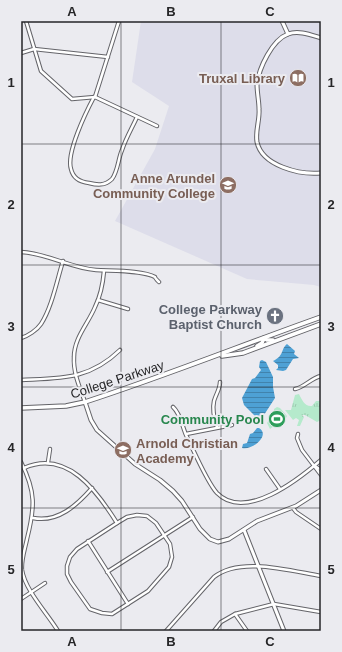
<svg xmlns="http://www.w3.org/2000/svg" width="342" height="652" font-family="Helvetica,sans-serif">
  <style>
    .built { fill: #ddddea }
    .park { fill: url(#park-tufts) }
    .pitch { fill: #b5eacc }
    .water { fill: url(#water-rules) }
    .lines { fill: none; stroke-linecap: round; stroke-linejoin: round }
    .minor-casing { stroke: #646469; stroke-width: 4.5 }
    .tertiary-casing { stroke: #646469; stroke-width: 5 }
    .secondary-casing { stroke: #646469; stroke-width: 5.5 }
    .minor { stroke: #fff; stroke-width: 2.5 }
    .tertiary { stroke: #fff; stroke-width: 3 }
    .secondary { stroke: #fff; stroke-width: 3.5 }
    .grid { fill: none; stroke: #262628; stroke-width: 1; stroke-opacity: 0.55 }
    .labels { text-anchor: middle; stroke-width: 4; stroke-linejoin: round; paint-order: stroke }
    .education-label { font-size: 13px; font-weight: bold; fill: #785e54; stroke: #ebebf0; text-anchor: end }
    .worship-label { font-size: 13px; font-weight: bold; fill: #5b616d; stroke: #ebebf0; text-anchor: end }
    .street-label { font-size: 13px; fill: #262628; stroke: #ebebf0 }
    .leisure-label { font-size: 13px; font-weight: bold; fill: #27864d; stroke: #ebebf0; text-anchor: end }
    .neatline { fill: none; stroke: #262628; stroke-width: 1.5 }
    .grid-label { font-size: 13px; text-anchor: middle; font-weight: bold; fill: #262628 }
  </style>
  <defs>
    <pattern id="park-tufts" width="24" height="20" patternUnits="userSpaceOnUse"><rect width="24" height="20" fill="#b5eacc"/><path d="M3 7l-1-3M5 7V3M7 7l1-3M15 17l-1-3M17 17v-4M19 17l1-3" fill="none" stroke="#9cc9af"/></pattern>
    <pattern id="water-rules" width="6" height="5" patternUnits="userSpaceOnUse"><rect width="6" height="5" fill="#4ea1d5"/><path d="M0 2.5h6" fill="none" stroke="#4183ad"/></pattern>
  </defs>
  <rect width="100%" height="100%" fill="#ebebf0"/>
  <polygon class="built" points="141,21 321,21 321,287 314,285 247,279 115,221 155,149 169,106 132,82"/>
  <path class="park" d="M299,394C302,400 305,407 312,406L316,401H321V420L317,422L305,415H302L304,417L300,426H297L299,420L296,418L293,420L285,410H291L295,395Z"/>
  <polygon class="pitch" points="277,407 280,408 287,416 286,418 280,423 282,426 281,425 274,426 270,429 267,423 274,412 274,409"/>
  <g class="water">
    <path d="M287,344L295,351L294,354L299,358L293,359L286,370L283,371L276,370L278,368V365L273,361C285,355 280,350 287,344Z"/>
    <polygon points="262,360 266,362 273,377 273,387 275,398 262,418 258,419 244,405 242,398 252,379 255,378 261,370 259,367 260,361"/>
    <path d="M257,428H259C271,435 252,451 242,448L243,444L247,443L250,434L253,433Z"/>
  </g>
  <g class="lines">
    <defs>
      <g id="minor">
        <polyline points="26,21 41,71 72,99 95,97 157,126"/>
        <polyline points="21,53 34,49 108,57"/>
        <path d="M94,97C86,112 66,153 71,169C73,178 80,182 89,183C97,185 105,186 112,179C118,171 118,159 122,150C126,138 132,128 137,117"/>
        <polyline points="95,97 119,21"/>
        <path d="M21,252C47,253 70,268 96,270C111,271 143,270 155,277C155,278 158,281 159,282"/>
        <polyline points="98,300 128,309"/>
        <path d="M21,338C28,336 37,330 41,324C52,307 57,280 63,261"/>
        <path d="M21,380C61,378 89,380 120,350"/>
        <path d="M295,389C305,387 311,378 321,376"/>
        <path d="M85,402C80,388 73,373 74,357C74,338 88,324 95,307C101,295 103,283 104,271"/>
        <path d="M173,407C181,414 182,427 187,437C194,451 207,482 217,493C245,522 299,479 321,460"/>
        <path d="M217,427C214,418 212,410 214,401C216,394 220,389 220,382"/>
        <polyline points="186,434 232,425"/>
        <polyline points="298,434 297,438 302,450 321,475"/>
        <path d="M21,462C36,492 35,507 27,539C25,549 21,560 22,570C25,590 47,613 58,631"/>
        <polyline points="48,462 50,449"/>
        <polyline points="315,466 321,470"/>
        <path d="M24,468C67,449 97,491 117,523"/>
        <polyline points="266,469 280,489"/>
        <polyline points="293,508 296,512 321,529"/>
        <polygon points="137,515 147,516 156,523 170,544 172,557 169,567 148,591 112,614 102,613 90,609 71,582 67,574 67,566 70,557 77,549 117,523 127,517"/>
        <path d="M33,518C58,523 77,505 92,488"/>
        <polyline points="88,541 128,604"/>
        <polyline points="107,572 193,517"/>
        <polyline points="21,599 45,583"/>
        <polyline points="235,614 247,631"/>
        <path d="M166,631L214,577C240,556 291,571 321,576"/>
        <polyline points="214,631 221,622 235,614 274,604 321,612"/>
      </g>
      <g id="tertiary">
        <polyline points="282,21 288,34"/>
        <path d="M321,38C311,35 299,30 288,34C272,40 259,68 257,84C257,93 259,101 259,109C260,120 255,131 257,142C262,166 300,175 321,173"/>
        <polyline points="85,402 91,420 97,430 135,464 160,480 173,491 182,501 200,529 210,539 218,542 229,539 257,521 296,506 321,490"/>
        <polyline points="244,530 284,631"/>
      </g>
      <g id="secondary">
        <polyline points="257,346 262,343 264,338 267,340 273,340"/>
        <polyline points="222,356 243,353 321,324"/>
        <path d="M21,408L66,406L85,402C165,376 242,345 321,317"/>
      </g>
    </defs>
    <use href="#minor" class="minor-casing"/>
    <use href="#tertiary" class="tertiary-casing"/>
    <use href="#secondary" class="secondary-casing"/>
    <use href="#minor" class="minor"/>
    <use href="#tertiary" class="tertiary"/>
    <use href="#secondary" class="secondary"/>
  </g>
  <path class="grid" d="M121,21V631M221,21V631M21,144H321M21,265H321M21,387H321M21,508H321"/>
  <defs>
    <symbol id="library-disc" viewBox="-11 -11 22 22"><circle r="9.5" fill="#8d6e63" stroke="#ebebf0"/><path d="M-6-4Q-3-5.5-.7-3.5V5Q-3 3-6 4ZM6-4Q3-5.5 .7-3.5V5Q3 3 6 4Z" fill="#fff"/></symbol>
    <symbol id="university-disc" viewBox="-11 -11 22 22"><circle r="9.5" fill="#8d6e63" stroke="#ebebf0"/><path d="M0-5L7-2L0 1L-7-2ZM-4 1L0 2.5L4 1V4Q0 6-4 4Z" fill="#fff"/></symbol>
    <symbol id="church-disc" viewBox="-11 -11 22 22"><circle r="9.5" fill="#6b7280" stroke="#ebebf0"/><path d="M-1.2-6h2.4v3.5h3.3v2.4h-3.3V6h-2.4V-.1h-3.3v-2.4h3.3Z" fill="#fff"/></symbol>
    <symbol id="stadium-disc" viewBox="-11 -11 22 22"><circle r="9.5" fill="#2e9e5b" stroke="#ebebf0"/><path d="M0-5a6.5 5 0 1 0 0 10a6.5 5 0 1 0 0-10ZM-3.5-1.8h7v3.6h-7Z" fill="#fff"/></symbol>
    <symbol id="school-disc" viewBox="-11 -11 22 22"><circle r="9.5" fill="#8d6e63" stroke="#ebebf0"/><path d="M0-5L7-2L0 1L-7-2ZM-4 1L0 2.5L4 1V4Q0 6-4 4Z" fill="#fff"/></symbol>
  </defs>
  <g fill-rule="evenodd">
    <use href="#library-disc" x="288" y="68" width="20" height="20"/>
    <use href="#university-disc" x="218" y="175" width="20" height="20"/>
    <use href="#church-disc" x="265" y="306" width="20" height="20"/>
    <use href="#stadium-disc" x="267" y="409" width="20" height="20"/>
    <use href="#school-disc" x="113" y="440" width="20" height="20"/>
  </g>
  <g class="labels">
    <g class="education-label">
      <text x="285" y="83">Truxal Library</text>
      <text x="215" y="183">Anne Arundel<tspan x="215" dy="15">Community College</tspan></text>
      <text x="136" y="448" text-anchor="start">Arnold Christian<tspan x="136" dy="15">Academy</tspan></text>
    </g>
    <g class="worship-label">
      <text x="262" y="314">College Parkway<tspan x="262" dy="15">Baptist Church</tspan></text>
    </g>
    <g class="street-label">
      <text transform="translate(117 379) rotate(-18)" y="5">College Parkway</text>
    </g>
    <g class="leisure-label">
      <text x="264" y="424">Community Pool</text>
    </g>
  </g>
  <rect width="342" height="652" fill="none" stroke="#ebebf0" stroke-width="44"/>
  <rect x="22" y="22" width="298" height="608" class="neatline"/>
  <g class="grid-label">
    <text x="72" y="16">A</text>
    <text x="171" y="16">B</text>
    <text x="270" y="16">C</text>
    <text x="11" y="87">1</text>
    <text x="331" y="87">1</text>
    <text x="11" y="209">2</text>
    <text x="331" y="209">2</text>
    <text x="11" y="331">3</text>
    <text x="331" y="331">3</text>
    <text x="11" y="452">4</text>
    <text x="331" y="452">4</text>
    <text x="11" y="574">5</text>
    <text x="331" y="574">5</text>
    <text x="72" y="646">A</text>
    <text x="171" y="646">B</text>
    <text x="270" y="646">C</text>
  </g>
</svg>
